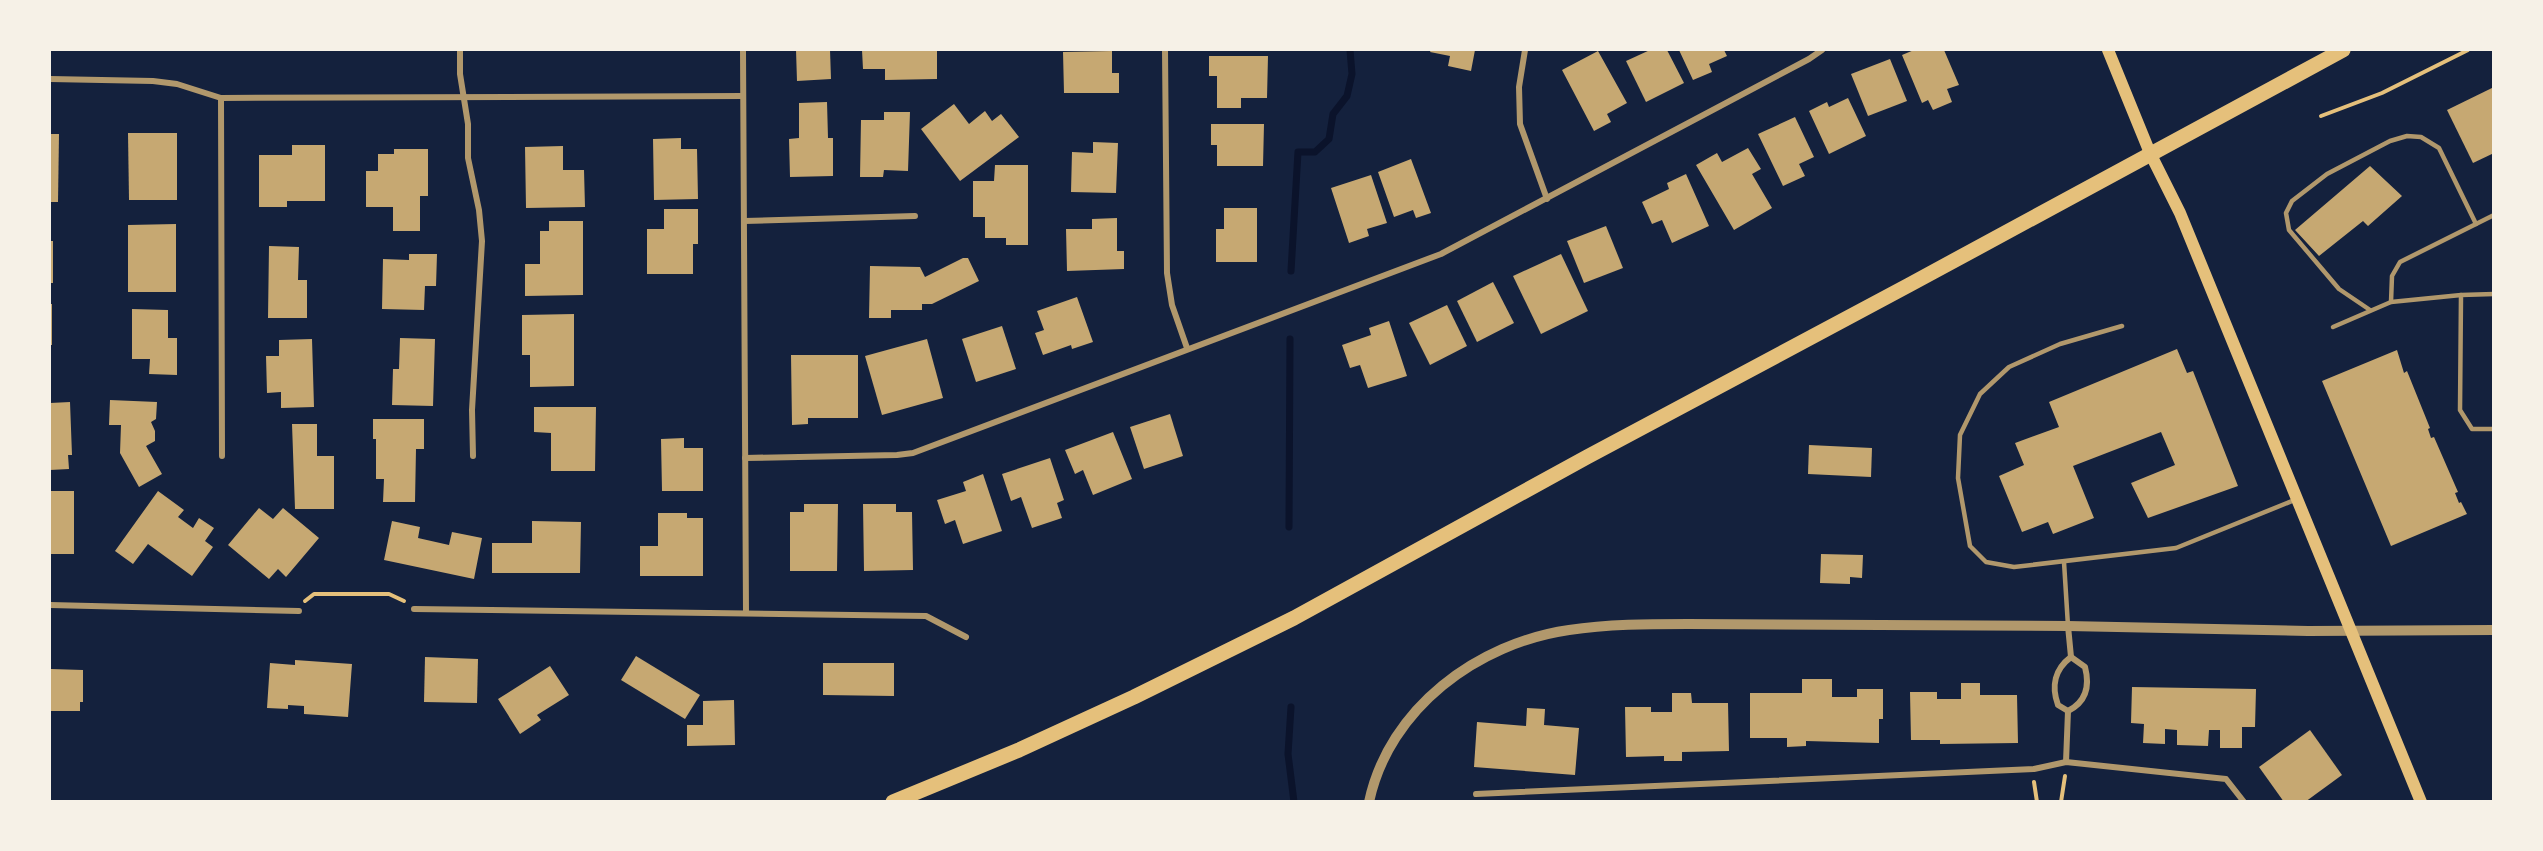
<svg xmlns="http://www.w3.org/2000/svg" width="2543" height="851" font-family="'Sofia Sans Condensed',sans-serif">
  <style>
    .lines { fill: none; stroke-linecap: round; stroke-linejoin: round }
    .stream { stroke: #0b132b; stroke-width: 7 }
    .building { fill: #c6a872 }
    .path { stroke: #e5c07b; stroke-width: 4 }
    .service { stroke: #b1986c; stroke-width: 4.5 }
    .minor { stroke: #b1986c; stroke-width: 6 }
    .tertiary { stroke: #b1986c; stroke-width: 10 }
    .secondary { stroke: #e5c07b; stroke-width: 12 }
    .primary { stroke: #e5c07b; stroke-width: 15 }
  </style>
  <rect width="100%" height="100%" fill="#14213d"/>
  <g class="lines">
    <g class="stream">
      <polyline points="1291,271 1298,152 1315,152 1329,139 1333,114 1347,96 1352,74 1350,50"/>
      <polyline points="1289,527 1290,339"/>
      <polyline points="1291,707 1288,754 1294,802"/>
    </g>
  </g>
  <g class="building">
    <polygon points="796,50 830,50 831,79 797,81"/>
    <polygon points="862,50 937,50 937,79 885,80 885,69 863,69"/>
    <polygon points="1431,50 1475,50 1471,71 1448,66 1450,56 1430,52"/>
    <polygon points="1650,50 1667,50 1684,83 1646,102 1626,61"/>
    <polygon points="1679,50 1724,50 1727,56 1709,64 1712,72 1693,80"/>
    <polygon points="1914,50 1944,50 1959,85 1947,89 1952,102 1933,110 1928,100 1922,103 1902,55"/>
    <polygon points="1112,51 1112,73 1119,73 1119,93 1064,93 1063,52"/>
    <polygon points="1598,51 1627,103 1607,114 1611,122 1594,131 1562,70"/>
    <polygon points="1209,56 1268,56 1267,98 1241,98 1241,108 1217,108 1217,76 1209,76"/>
    <polygon points="1890,59 1907,101 1868,116 1851,74"/>
    <polygon points="2494,87 2494,153 2473,163 2447,110"/>
    <polygon points="1848,98 1866,136 1829,154 1809,111 1827,102 1829,107"/>
    <polygon points="827,102 828,138 833,138 833,176 790,177 789,139 799,138 799,103"/>
    <polygon points="954,104 969,124 985,111 992,121 1001,114 1019,137 960,181 921,129"/>
    <polygon points="884,112 910,112 908,171 884,170 883,177 860,177 861,120 884,120"/>
    <polygon points="1795,117 1814,157 1799,164 1805,176 1783,186 1758,134"/>
    <polygon points="1211,124 1264,124 1263,166 1217,166 1217,145 1211,145"/>
    <polygon points="128,133 177,133 177,200 129,200"/>
    <polygon points="50,134 59,134 58,202 50,202"/>
    <polygon points="681,138 681,149 697,149 698,199 654,200 653,139"/>
    <polygon points="1093,142 1118,143 1116,193 1071,192 1072,152 1093,153"/>
    <polygon points="292,145 325,145 325,201 287,201 287,207 259,207 259,155 292,155"/>
    <polygon points="563,146 563,170 584,170 585,207 526,208 525,147"/>
    <polygon points="1748,148 1761,169 1752,174 1772,208 1734,230 1696,165 1717,153 1722,162"/>
    <polygon points="394,149 428,149 428,196 420,196 420,231 393,231 393,207 366,207 366,171 378,171 378,154 394,154"/>
    <polygon points="1411,159 1431,213 1416,218 1413,210 1394,217 1378,172"/>
    <polygon points="995,165 1028,165 1028,245 1006,245 1006,238 985,238 985,217 973,217 973,181 994,181"/>
    <polygon points="2370,166 2402,196 2368,226 2363,221 2319,256 2295,230"/>
    <polygon points="1686,174 1709,226 1672,243 1662,220 1652,224 1642,202 1669,189 1667,183"/>
    <polygon points="1371,175 1387,223 1367,229 1369,236 1349,243 1331,188"/>
    <polygon points="1224,208 1257,208 1257,262 1216,262 1216,229 1224,229"/>
    <polygon points="664,209 698,209 698,244 693,244 693,274 647,274 647,229 664,229"/>
    <polygon points="1117,218 1117,251 1124,251 1124,269 1067,271 1066,229 1092,229 1092,219"/>
    <polygon points="549,221 583,221 583,295 525,296 525,264 540,264 540,231 549,231"/>
    <polygon points="176,224 176,292 128,292 128,225"/>
    <polygon points="1606,226 1623,268 1584,283 1567,241"/>
    <rect x="50" y="241" width="3" height="42"/>
    <polygon points="269,246 299,247 298,280 307,280 307,318 268,318"/>
    <polygon points="409,254 437,254 436,286 425,286 424,310 382,309 383,259 409,260"/>
    <polygon points="1561,254 1588,311 1541,334 1513,276"/>
    <polygon points="963,258 968,258 979,281 932,304 922,304 922,310 891,310 891,318 869,318 870,266 920,267 925,277"/>
    <polygon points="1493,282 1514,323 1477,342 1457,301"/>
    <polygon points="1077,297 1093,342 1072,349 1071,345 1043,355 1035,333 1044,330 1037,311"/>
    <rect x="50" y="304" width="2" height="41"/>
    <polygon points="1447,305 1467,346 1430,365 1409,323"/>
    <polygon points="132,309 168,310 168,338 177,338 177,375 149,374 150,359 132,359"/>
    <polygon points="574,314 574,386 530,387 530,355 522,355 522,315"/>
    <polygon points="1389,321 1407,376 1368,388 1360,365 1350,368 1342,345 1371,335 1369,328"/>
    <polygon points="1002,326 1016,369 976,382 962,339"/>
    <polygon points="400,338 435,339 433,406 392,405 393,369 399,369"/>
    <polygon points="312,339 314,407 281,408 281,392 267,393 266,356 279,356 279,340"/>
    <polygon points="927,339 943,398 882,415 865,356"/>
    <polygon points="2177,349 2187,373 2193,371 2238,486 2148,518 2131,483 2175,465 2161,432 2073,466 2094,518 2053,534 2048,522 2022,532 1999,476 2024,465 2015,443 2059,427 2049,402"/>
    <polygon points="2397,350 2404,373 2407,371 2430,428 2428,429 2431,438 2434,437 2458,492 2455,493 2459,503 2461,502 2467,514 2391,546 2322,381"/>
    <polygon points="791,355 858,355 858,418 808,418 808,424 792,425"/>
    <polygon points="110,400 157,402 156,419 151,422 155,431 155,441 146,446 162,474 139,487 120,453 121,425 109,425"/>
    <polygon points="70,402 72,455 68,455 69,469 50,470 50,403"/>
    <polygon points="534,407 596,407 595,471 551,471 551,433 534,432"/>
    <polygon points="1170,414 1183,456 1144,469 1130,427"/>
    <polygon points="373,419 424,419 424,449 416,449 415,502 383,502 384,479 376,479 376,439 373,439"/>
    <polygon points="292,424 317,424 317,456 334,456 334,509 295,509"/>
    <polygon points="1113,432 1132,479 1093,495 1083,470 1075,474 1065,450"/>
    <polygon points="684,438 684,448 703,448 703,491 662,491 661,439"/>
    <polygon points="1809,445 1872,448 1871,477 1808,474"/>
    <polygon points="1050,458 1064,500 1057,503 1062,518 1032,528 1021,497 1011,501 1002,474"/>
    <polygon points="983,474 1002,531 963,544 955,520 945,524 937,500 966,491 963,482"/>
    <rect x="50" y="491" width="24" height="63"/>
    <polygon points="158,491 184,510 178,517 193,528 199,518 214,528 205,541 213,547 192,576 148,544 133,564 115,551"/>
    <polygon points="804,504 838,504 837,571 790,571 790,512 804,512"/>
    <polygon points="863,504 896,504 896,512 912,512 913,570 864,571"/>
    <polygon points="259,508 273,519 283,508 319,538 286,577 278,569 269,579 228,545"/>
    <polygon points="658,513 687,513 687,518 703,518 703,576 640,576 640,546 658,546"/>
    <polygon points="392,521 420,527 418,538 449,545 452,532 482,538 474,579 384,560"/>
    <polygon points="532,521 581,522 580,573 492,573 492,543 532,543"/>
    <polygon points="1821,554 1863,555 1862,578 1850,577 1850,584 1820,583"/>
    <polygon points="636,656 700,695 685,719 621,680"/>
    <polygon points="425,657 478,659 477,703 424,702"/>
    <polygon points="295,660 352,664 348,717 304,714 304,706 288,705 288,709 267,708 270,663 295,665"/>
    <polygon points="823,663 894,663 894,696 823,695"/>
    <polygon points="550,666 569,695 537,715 541,720 520,734 498,699"/>
    <polygon points="51,669 83,670 83,702 80,702 80,711 50,711"/>
    <polygon points="1802,679 1832,679 1832,697 1857,697 1857,689 1883,689 1883,719 1879,719 1879,743 1806,741 1806,746 1787,747 1787,738 1750,738 1750,693 1802,693"/>
    <polygon points="1961,683 1980,683 1980,695 2017,695 2018,743 1940,744 1940,740 1911,740 1910,692 1937,692 1937,699 1961,699"/>
    <polygon points="2132,687 2256,689 2255,727 2242,727 2242,748 2220,748 2220,730 2209,730 2208,746 2177,745 2177,730 2165,729 2165,744 2143,743 2144,724 2131,723"/>
    <polygon points="1672,693 1691,693 1692,703 1728,703 1729,751 1682,752 1682,761 1664,761 1664,756 1626,757 1625,707 1651,707 1651,712 1672,712"/>
    <polygon points="734,700 735,745 687,746 687,725 703,725 703,701"/>
    <polygon points="1527,708 1545,709 1544,725 1579,728 1575,775 1474,767 1477,722 1526,726"/>
    <polygon points="2310,730 2342,775 2305,802 2284,802 2259,767"/>
  </g>
  <g class="lines">
    <g class="path">
      <polyline points="2321,116 2382,93 2468,50"/>
      <polyline points="305,601 314,594 389,594 404,601"/>
      <polyline points="2034,782 2037,802"/>
      <polyline points="2061,802 2065,776"/>
    </g>
    <g class="service">
      <polyline points="2494,294 2461,295 2460,410 2472,429 2494,429"/>
      <polyline points="2391,302 2392,276 2400,262 2494,215"/>
      <polyline points="2370,310 2339,289 2289,230 2286,213 2292,201 2327,174 2390,141 2407,136 2421,137 2439,148 2476,224"/>
      <polyline points="2122,326 2060,344 2009,367 1980,394 1960,435 1958,478 1970,546 1986,562 2014,567 2176,548 2297,499"/>
      <polyline points="2333,327 2391,302 2461,295"/>
      <polyline points="2064,562 2068,626"/>
    </g>
    <g class="minor">
      <polyline points="460,50 460,74 468,124 468,158 479,210 482,241 472,410 473,456"/>
      <polyline points="743,50 746,613"/>
      <polyline points="1165,50 1167,273 1172,305 1187,348"/>
      <polyline points="1525,50 1519,87 1520,124 1547,199"/>
      <polyline points="50,79 153,81 177,84 221,98 743,96"/>
      <polyline points="221,98 222,456"/>
      <polyline points="744,221 915,216"/>
      <polyline points="745,458 897,455 913,453 1441,254 1809,59 1822,50"/>
      <polyline points="50,605 299,611"/>
      <polyline points="414,609 926,616 966,637"/>
      <polyline points="2068,626 2071,657"/>
      <path d="M2068,711C2086,702 2090,686 2085,667L2071,657"/>
      <path d="M2068,711L2058,705C2051,686 2055,669 2071,657"/>
      <polyline points="2066,762 2068,711"/>
      <polyline points="1476,794 2034,769 2066,762 2226,779 2244,802"/>
    </g>
    <path class="tertiary" d="M1369,802C1389,708 1478,643 1569,630C1608,624 1648,624 1688,624L2068,626L2308,631L2494,630"/>
    <polyline class="secondary" points="2108,50 2150,153 2180,213 2421,802"/>
    <polyline class="primary" points="893,802 1019,750 1134,697 1294,618 1587,457 1909,285 2343,50"/>
  </g>
  <rect width="2543" height="851" fill="none" stroke="#f6f1e7" stroke-width="102"/>
</svg>
